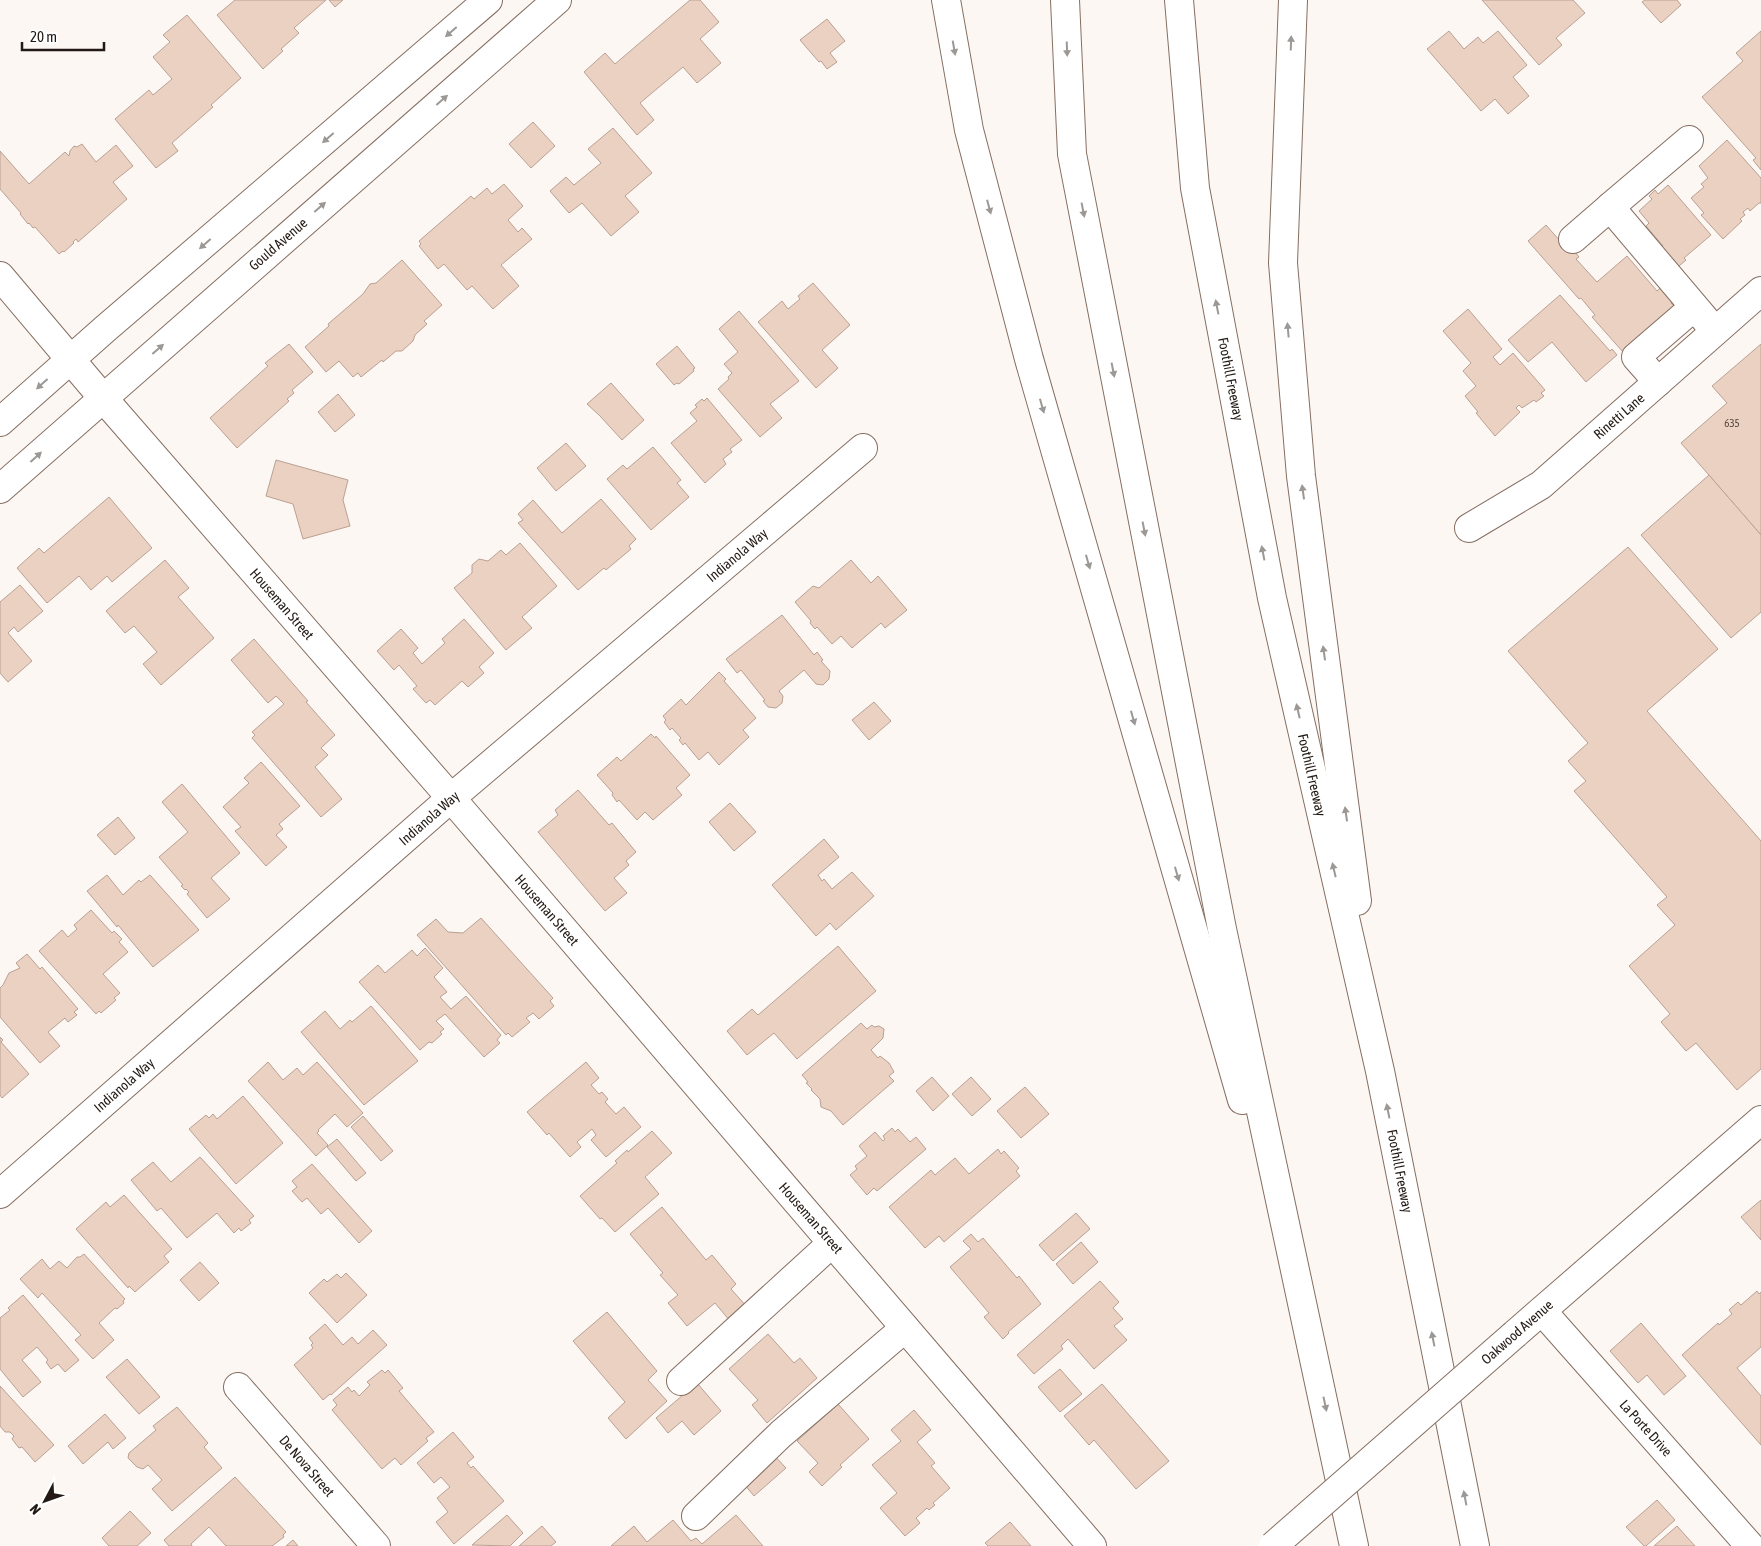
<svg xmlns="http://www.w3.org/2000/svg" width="1761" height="1546" font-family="'Asap Condensed',sans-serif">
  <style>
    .building { fill: #ebd1c2; stroke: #b9a092 }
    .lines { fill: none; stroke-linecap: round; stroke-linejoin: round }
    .minor-casing { stroke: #856e61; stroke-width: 30 }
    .highway-casing { stroke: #856e61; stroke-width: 30 }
    .minor { stroke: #fff; stroke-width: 28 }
    .highway { stroke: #fff; stroke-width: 28 }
    .minor-bridge-casing { stroke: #856e61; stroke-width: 30; stroke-linecap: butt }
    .minor-bridge { stroke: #fff; stroke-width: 28 }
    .oneway { fill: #9c9895 }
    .labels { text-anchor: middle; stroke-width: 4; stroke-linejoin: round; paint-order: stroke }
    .number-label { font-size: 11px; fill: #544740 }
    .street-label { font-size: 14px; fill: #221914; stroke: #fff }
  </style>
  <rect width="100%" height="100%" fill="#fdf7f4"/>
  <g class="building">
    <polygon points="235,0 326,0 294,28 299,33 281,49 283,51 263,69 217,15"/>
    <polygon points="329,0 343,0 335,7"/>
    <polygon points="690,0 700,0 719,22 700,39 721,63 697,83 683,67 640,103 654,120 637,135 584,72 605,53 615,64"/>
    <polygon points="1482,0 1573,0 1585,13 1556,38 1562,45 1539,65"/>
    <polygon points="1645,0 1677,0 1681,5 1661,23 1642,2"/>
    <polygon points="187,15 241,78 211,105 213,107 172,143 178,151 156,168 115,119 149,90 153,95 172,79 153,57 170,42 163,35"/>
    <polygon points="827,19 845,41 830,53 837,62 827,69 821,61 819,62 800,40"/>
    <polygon points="1449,31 1464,49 1478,37 1483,43 1498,31 1527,65 1513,77 1529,96 1508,114 1495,99 1481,111 1427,49"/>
    <polygon points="1761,31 1761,170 1753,160 1756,158 1702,97 1743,61 1736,53"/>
    <polygon points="533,122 555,146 531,168 509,144"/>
    <polygon points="613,128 652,173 625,196 639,212 611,236 582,203 569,213 550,191 566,177 574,185 601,163 588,149"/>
    <polygon points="1727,140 1761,178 1761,203 1759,203 1750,211 1748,208 1743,212 1745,215 1740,219 1742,221 1723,239 1701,215 1704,213 1691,198 1704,187 1701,184 1708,178 1699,166"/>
    <polygon points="82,144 96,162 116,145 133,166 113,182 127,199 78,242 76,239 73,242 74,243 64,252 63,251 59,254 35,227 33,228 29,223 28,224 20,214 21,213 0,189 0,151 29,184 65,152 69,156 70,151 74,146 77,147"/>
    <polygon points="504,184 523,206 508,220 518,232 522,228 532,239 501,265 519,286 493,309 472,286 467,290 444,264 438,269 419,246 421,244 419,241 471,196 474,199 487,188 492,194"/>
    <polygon points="1668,185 1711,235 1684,258 1686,260 1679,266 1661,247 1663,246 1646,226 1649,223 1639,211 1652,199 1649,196 1655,190 1658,194"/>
    <polygon points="1546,225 1568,250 1571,247 1579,257 1576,259 1597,282 1627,256 1657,291 1660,288 1672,301 1671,303 1674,306 1623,352 1592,317 1595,315 1581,298 1579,299 1528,241"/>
    <polygon points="402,260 442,305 424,321 427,324 415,335 413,341 402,351 396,351 383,362 382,360 361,377 358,373 353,377 339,361 326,372 305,347 329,326 328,324 363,294 370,284 376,283"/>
    <polygon points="813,283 850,325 822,350 838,368 816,388 758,322 782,301 788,309 800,299 798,296"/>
    <polygon points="1560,295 1610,351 1612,349 1617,355 1586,382 1552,342 1528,362 1508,340"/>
    <polygon points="1468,309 1502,349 1493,357 1500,365 1513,353 1545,390 1541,393 1544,396 1536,402 1534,400 1522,408 1519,405 1516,408 1520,412 1495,436 1476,413 1478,412 1465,396 1476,386 1463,371 1471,363 1443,331"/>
    <polygon points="739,311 799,381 770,404 782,418 760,437 718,389 729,379 728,377 732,373 724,364 738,352 719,329"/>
    <polygon points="289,344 313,372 292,390 294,393 287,399 289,401 237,448 210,418 268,366 265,363"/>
    <polygon points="1761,344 1761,535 1681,443 1727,403 1712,386"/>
    <polygon points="677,346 695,368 693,369 694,371 679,384 677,383 674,385 656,364"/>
    <polygon points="611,383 644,420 622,440 600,416 587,404"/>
    <polygon points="338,394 355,415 335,432 318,412"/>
    <polygon points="707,398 742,440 730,449 732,452 723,459 726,464 705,483 671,443 697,421 690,413 697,407 695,405 702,399 704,401"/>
    <polygon points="566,443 586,466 556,491 537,468"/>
    <polygon points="653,447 681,480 677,483 689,497 651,530 607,479 623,465 627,469"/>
    <polygon points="276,460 348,480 343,500 350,526 303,539 293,504 266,496"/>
    <polygon points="1709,475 1761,535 1761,612 1731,638 1641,535"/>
    <polygon points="109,497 152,548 112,582 107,576 91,590 79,576 47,603 17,568 39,548 44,553"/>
    <polygon points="601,499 636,539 629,546 631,549 606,570 604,568 578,590 518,523 523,520 518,514 533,500 562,533"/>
    <polygon points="520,543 557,586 522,617 532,628 506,650 454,588 472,573 472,565 479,559 488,561 501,550 506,555"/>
    <polygon points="1628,547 1718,649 1647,711 1761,841 1761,1069 1737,1090 1696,1043 1686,1051 1661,1022 1670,1014 1629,966 1675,925 1657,905 1667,897 1574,791 1586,781 1568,761 1588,743 1508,651"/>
    <polygon points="165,560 189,588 178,597 214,638 161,685 143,664 157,652 134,626 125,633 106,611"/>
    <polygon points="851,560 871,583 878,576 907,610 885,628 881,623 852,648 841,636 832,644 817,627 815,629 810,623 811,621 795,602 813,586 819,588"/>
    <polygon points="20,585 43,611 18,632 14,627 8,633 32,661 8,682 0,673 0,602"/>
    <polygon points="782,615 814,655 817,652 823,660 821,661 830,671 829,679 823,685 816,684 804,670 779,691 783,696 782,703 776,708 768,707 763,701 765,700 741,670 737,673 726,659"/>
    <polygon points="464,619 494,653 479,667 484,673 468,687 462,681 435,705 430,700 426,703 413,689 417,686 399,665 394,670 377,651 401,629 418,648 413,653 422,664 445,643 442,639"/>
    <polygon points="254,639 308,701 306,702 335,735 321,748 328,755 315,767 342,799 321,817 252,738 255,735 252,732 284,704 276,696 268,703 231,660"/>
    <polygon points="719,672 726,679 724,681 756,718 743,730 749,737 719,765 708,752 699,760 685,743 683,745 679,740 681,738 672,728 670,730 664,722 666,720 663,716 681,699 686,705"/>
    <polygon points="874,702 891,721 869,740 852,720"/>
    <polygon points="651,734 655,738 656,736 690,775 676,788 682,795 653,820 645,812 637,820 619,800 617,802 612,795 613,793 597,775 617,757 621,761"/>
    <polygon points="261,762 300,806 279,824 283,829 276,835 287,847 266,866 235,831 241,827 223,807 249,783 244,778"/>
    <polygon points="182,784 240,853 211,878 230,899 207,918 187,894 189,892 186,889 185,890 181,886 183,885 159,857 188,832 162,802"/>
    <polygon points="578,790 609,825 612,823 636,852 626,861 629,865 614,878 627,893 605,911 538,832 558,815 555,810"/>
    <polygon points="730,803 756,832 734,851 709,822"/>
    <polygon points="118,817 135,838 115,855 97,835"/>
    <polygon points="824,839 839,857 818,875 822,881 824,879 832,889 852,872 874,896 836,930 830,923 816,936 772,885"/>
    <polygon points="107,875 123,895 139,880 141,882 150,875 199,930 153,967 118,925 117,927 87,891"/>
    <polygon points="91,910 112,933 114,931 122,939 119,942 128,952 103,974 120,993 114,998 116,1000 101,1013 99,1011 96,1014 39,951 62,930 68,937 77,929 74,925"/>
    <polygon points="481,918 553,998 550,1001 554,1006 539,1019 533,1013 526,1018 530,1022 512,1037 508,1033 506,1035 417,935 436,919 448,932 463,933"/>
    <polygon points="838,946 876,991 797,1059 774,1033 747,1055 727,1031 752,1009 758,1015"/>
    <polygon points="425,948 443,968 434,977 447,992 440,997 451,1009 466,996 501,1035 497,1040 500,1043 484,1057 445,1014 436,1021 444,1029 440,1032 442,1034 432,1043 429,1042 420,1050 359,982 378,965 385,973 412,950 417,956"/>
    <polygon points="27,954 40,969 42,967 78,1009 74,1012 77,1015 68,1022 65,1018 48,1032 60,1046 40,1063 0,1017 0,988 3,985 9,973 20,968 16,963"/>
    <polygon points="371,1006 418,1061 364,1105 301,1032 325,1011 340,1029 350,1020 352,1022"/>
    <polygon points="861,1023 867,1029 872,1025 874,1027 879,1026 884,1029 883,1038 871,1050 878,1058 880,1056 889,1063 894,1072 889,1076 894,1081 843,1125 831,1111 821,1107 820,1099 811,1090 812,1089 806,1083 808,1082 802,1075"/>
    <polygon points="0,1037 3,1040 1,1042 29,1074 2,1098 0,1095"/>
    <polygon points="268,1062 283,1080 297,1068 303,1075 317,1062 363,1113 347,1127 335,1114 318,1130 319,1131 317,1133 328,1145 316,1156 248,1081"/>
    <polygon points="586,1062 599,1078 591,1085 599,1094 602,1092 608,1099 605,1102 616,1114 624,1107 641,1127 606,1157 591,1140 596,1135 592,1129 577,1142 581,1147 570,1157 549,1133 547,1135 527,1112"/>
    <polygon points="932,1077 949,1096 933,1111 916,1091"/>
    <polygon points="971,1077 991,1099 972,1116 952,1094"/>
    <polygon points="1025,1087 1049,1114 1021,1138 997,1111"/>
    <polygon points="243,1096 283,1143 236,1184 189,1129 206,1115 209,1118 213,1114 217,1119"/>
    <polygon points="363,1116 393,1151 381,1161 351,1127"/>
    <polygon points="892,1128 895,1132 898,1129 910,1142 916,1137 926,1149 877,1191 874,1188 867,1195 850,1175 857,1169 855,1166 867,1156 859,1146 875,1132 883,1141 885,1139 883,1136"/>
    <polygon points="652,1131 672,1153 645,1177 659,1194 615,1232 602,1218 600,1219 580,1196 617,1163 615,1161 627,1150 628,1152"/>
    <polygon points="337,1139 366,1173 356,1181 327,1147"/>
    <polygon points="998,1149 1001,1154 1004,1151 1019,1168 1016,1171 1020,1176 944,1242 939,1236 925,1248 889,1207 931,1170 935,1175 955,1158 969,1174"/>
    <polygon points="200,1157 254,1216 249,1220 251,1223 241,1231 239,1228 234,1233 217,1213 187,1238 161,1208 157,1211 131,1180 153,1162 171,1182"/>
    <polygon points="312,1164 372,1231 359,1243 328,1208 321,1214 307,1198 302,1202 292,1191 297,1187 292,1181"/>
    <polygon points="124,1195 172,1249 164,1256 169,1262 135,1292 129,1286 128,1288 76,1229 106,1202 110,1207"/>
    <polygon points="1761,1200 1761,1240 1741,1217"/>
    <polygon points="662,1207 706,1260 712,1255 736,1284 731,1289 747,1307 730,1321 715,1303 687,1326 668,1303 678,1295 660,1275 663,1273 630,1234"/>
    <polygon points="1076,1213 1090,1229 1053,1261 1039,1245"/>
    <polygon points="971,1234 978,1242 983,1238 1017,1278 1019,1276 1041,1304 1008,1332 1009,1333 1003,1339 984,1317 989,1313 950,1267 971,1249 963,1241"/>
    <polygon points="1081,1242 1098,1262 1073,1284 1056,1264"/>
    <polygon points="84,1254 125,1299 123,1301 124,1303 117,1309 115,1308 99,1323 114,1340 93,1359 75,1340 81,1335 42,1293 38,1298 20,1279 42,1259 50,1269 59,1261 67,1268 77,1257 80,1257"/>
    <polygon points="200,1262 219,1283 199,1301 180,1280"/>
    <polygon points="346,1273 367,1295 337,1323 309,1293 324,1279 327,1282 337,1274 341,1278"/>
    <polygon points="1100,1281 1119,1302 1113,1308 1123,1319 1114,1326 1127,1340 1094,1369 1068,1339 1061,1346 1063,1349 1034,1374 1017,1355"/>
    <polygon points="1757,1291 1759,1294 1761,1292 1761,1347 1737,1368 1761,1396 1761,1445 1682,1355 1718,1323 1719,1325 1732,1314 1729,1310 1738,1302 1741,1305"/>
    <polygon points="23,1295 79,1360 65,1372 58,1364 51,1369 46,1362 48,1360 37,1347 22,1360 41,1382 23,1397 0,1369 0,1318 10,1310 8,1308"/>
    <polygon points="607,1312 657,1371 648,1380 667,1401 626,1439 608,1418 625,1402 573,1341"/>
    <polygon points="1641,1323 1686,1376 1664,1395 1647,1375 1638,1383 1610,1351"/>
    <polygon points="325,1324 343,1345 352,1337 358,1344 373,1330 387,1345 331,1395 330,1394 323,1400 294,1365 313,1348 311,1345 313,1343 309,1338"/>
    <polygon points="768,1334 794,1363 800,1358 817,1378 767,1423 752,1405 758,1400 729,1369"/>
    <polygon points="127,1359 160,1397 139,1414 106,1377"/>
    <polygon points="1060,1369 1082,1394 1060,1412 1038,1387"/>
    <polygon points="382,1370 385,1373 388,1370 403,1388 399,1391 434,1432 426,1438 428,1441 401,1465 395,1458 382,1469 332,1410 337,1405 333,1400 348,1387 352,1392 354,1390 359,1396 370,1385 367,1382"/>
    <polygon points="697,1383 721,1411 694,1435 682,1421 668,1433 656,1418"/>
    <polygon points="1102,1384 1169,1461 1136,1489 1094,1440 1089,1445 1064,1416"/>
    <polygon points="0,1386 54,1445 35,1462 22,1447 19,1448 12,1439 14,1436 10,1432 5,1432 0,1426"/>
    <polygon points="838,1404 869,1439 840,1465 842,1467 822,1486 809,1472 818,1463 797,1441"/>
    <polygon points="177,1407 208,1443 204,1447 222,1468 172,1511 152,1489 162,1480 148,1465 143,1469 137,1467 128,1458 129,1453 156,1430 153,1426"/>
    <polygon points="914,1410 931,1430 917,1442 935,1463 931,1466 950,1488 933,1503 935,1505 929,1510 927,1508 916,1518 920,1523 905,1536 880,1508 897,1493 872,1465 901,1441 891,1430"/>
    <polygon points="105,1414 126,1438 113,1449 108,1442 83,1464 68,1446"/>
    <polygon points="453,1432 474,1457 467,1463 471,1468 473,1466 504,1501 454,1544 436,1522 448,1512 437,1498 450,1487 441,1477 434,1483 417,1463"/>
    <polygon points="770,1451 786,1468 754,1496 739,1478"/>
    <polygon points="235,1477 286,1532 283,1535 284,1537 272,1546 226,1546 209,1527 191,1544 192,1546 169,1546 164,1540"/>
    <polygon points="1657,1500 1675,1520 1646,1546 1644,1546 1626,1527"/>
    <polygon points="130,1511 151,1533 137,1546 109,1546 102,1538"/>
    <polygon points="507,1515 523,1533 510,1546 472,1545"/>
    <polygon points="736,1515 763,1546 611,1546 634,1526 647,1542 673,1520 691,1541 696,1538 702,1544"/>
    <polygon points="1010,1522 1031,1546 988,1546 985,1543"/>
    <polygon points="542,1526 556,1542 551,1546 519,1546"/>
    <polygon points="1677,1526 1695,1546 1654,1546"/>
    <polygon points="293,1540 298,1546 286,1546"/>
  </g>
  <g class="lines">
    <defs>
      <g id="minor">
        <polyline points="1689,140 1610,207 1715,331"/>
        <polyline points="1573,239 1610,207"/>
        <polyline points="0,276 103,398 451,798 1092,1546"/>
        <polyline points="1658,382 1636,357 1694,307"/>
        <polyline points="0,422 105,329 488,0"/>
        <polyline points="0,489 557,0"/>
        <polyline points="1469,528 1541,485 1761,291"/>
        <polyline points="0,1194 451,798 863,448"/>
        <polyline points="1542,1311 1750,1546"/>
        <polyline points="1515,1334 1761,1120"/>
        <polyline points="681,1381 832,1243"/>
        <polyline points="238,1387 376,1546"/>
        <polyline points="696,1516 781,1434 905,1328"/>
      </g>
      <g id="highway">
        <polyline points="946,0 969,130 1029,359 1242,1100"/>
        <polyline points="1065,0 1072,154 1222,929 1354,1546"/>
        <polyline points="1179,0 1195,188 1272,598 1380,1071 1475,1546"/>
        <polyline points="1293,0 1283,263 1301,476 1357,901"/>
      </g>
    </defs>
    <use href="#minor" class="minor-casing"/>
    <use href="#highway" class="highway-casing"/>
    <use href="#minor" class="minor"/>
    <use href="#highway" class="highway"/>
    <defs>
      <polyline id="minor-bridge" points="1273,1546 1515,1334"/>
    </defs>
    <use href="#minor-bridge" class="minor-bridge-casing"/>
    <use href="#minor-bridge" class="minor-bridge"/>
  </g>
  <defs><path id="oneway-solid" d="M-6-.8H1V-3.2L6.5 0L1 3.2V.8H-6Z" transform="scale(1.25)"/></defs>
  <g class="oneway">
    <use href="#oneway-solid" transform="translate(451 32) rotate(139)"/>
    <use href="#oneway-solid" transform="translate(1291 43) rotate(-88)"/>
    <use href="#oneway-solid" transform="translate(954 48) rotate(80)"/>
    <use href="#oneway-solid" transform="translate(1067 49) rotate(88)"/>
    <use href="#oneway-solid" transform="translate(442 100) rotate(-41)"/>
    <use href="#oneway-solid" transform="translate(328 138) rotate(139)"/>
    <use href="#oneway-solid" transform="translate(320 207) rotate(-41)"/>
    <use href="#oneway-solid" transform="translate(989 207) rotate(75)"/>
    <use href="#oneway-solid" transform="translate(1083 210) rotate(79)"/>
    <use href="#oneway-solid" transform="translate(205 244) rotate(139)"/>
    <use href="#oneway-solid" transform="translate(1217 307) rotate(-101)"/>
    <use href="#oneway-solid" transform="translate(1288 330) rotate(-95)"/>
    <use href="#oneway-solid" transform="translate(158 349) rotate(-41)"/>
    <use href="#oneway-solid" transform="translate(1113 370) rotate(79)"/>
    <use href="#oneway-solid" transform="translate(42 384) rotate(138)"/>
    <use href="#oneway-solid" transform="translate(1042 406) rotate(74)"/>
    <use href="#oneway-solid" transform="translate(36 457) rotate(-42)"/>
    <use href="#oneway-solid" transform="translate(1303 492) rotate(-98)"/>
    <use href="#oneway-solid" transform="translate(1144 529) rotate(79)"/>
    <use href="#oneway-solid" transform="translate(1263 553) rotate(-101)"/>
    <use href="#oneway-solid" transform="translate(1088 562) rotate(74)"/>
    <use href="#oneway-solid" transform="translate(1324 653) rotate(-98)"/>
    <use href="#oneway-solid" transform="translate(1298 711) rotate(-103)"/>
    <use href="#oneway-solid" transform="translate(1133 718) rotate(74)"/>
    <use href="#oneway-solid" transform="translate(1346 814) rotate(-98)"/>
    <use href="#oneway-solid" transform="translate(1334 870) rotate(-103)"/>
    <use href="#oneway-solid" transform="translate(1177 874) rotate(74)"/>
    <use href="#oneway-solid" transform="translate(1388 1111) rotate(-101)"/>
    <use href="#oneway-solid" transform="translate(1433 1339) rotate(-101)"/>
    <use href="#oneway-solid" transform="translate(1325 1404) rotate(78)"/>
    <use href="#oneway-solid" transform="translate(1465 1498) rotate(-101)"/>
  </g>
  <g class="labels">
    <g class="number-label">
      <text x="1732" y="427">635</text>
    </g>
    <g class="street-label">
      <text transform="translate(278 244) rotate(-41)" y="5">Gould Avenue</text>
      <text transform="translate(1231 379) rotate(79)" y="5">Foothill Freeway</text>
      <text transform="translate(1619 416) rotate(-41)" y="5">Rinetti Lane</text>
      <text transform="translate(737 555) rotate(-40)" y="5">Indianola Way</text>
      <text transform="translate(282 604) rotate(49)" y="5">Houseman Street</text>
      <text transform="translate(1312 775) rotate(77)" y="5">Foothill Freeway</text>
      <text transform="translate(429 818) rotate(-41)" y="5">Indianola Way</text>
      <text transform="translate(547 910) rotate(49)" y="5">Houseman Street</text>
      <text transform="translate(124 1085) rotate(-41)" y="5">Indianola Way</text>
      <text transform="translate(1400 1171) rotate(79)" y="5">Foothill Freeway</text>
      <text transform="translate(811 1218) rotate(49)" y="5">Houseman Street</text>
      <text transform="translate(1517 1332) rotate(-41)" y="5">Oakwood Avenue</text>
      <text transform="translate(1646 1428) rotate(48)" y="5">La Porte Drive</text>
      <text transform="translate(307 1466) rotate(49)" y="5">De Nova Street</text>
    </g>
  </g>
  <g transform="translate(45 1501) rotate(229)" stroke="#ffffff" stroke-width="4" paint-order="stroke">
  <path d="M0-4L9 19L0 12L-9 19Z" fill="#221914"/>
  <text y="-8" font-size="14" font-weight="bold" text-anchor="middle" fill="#221914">N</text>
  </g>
  <path d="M22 42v8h82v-8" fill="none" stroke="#221914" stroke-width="2.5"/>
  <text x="30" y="42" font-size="15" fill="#221914" stroke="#ffffff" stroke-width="4" paint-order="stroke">20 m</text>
</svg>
